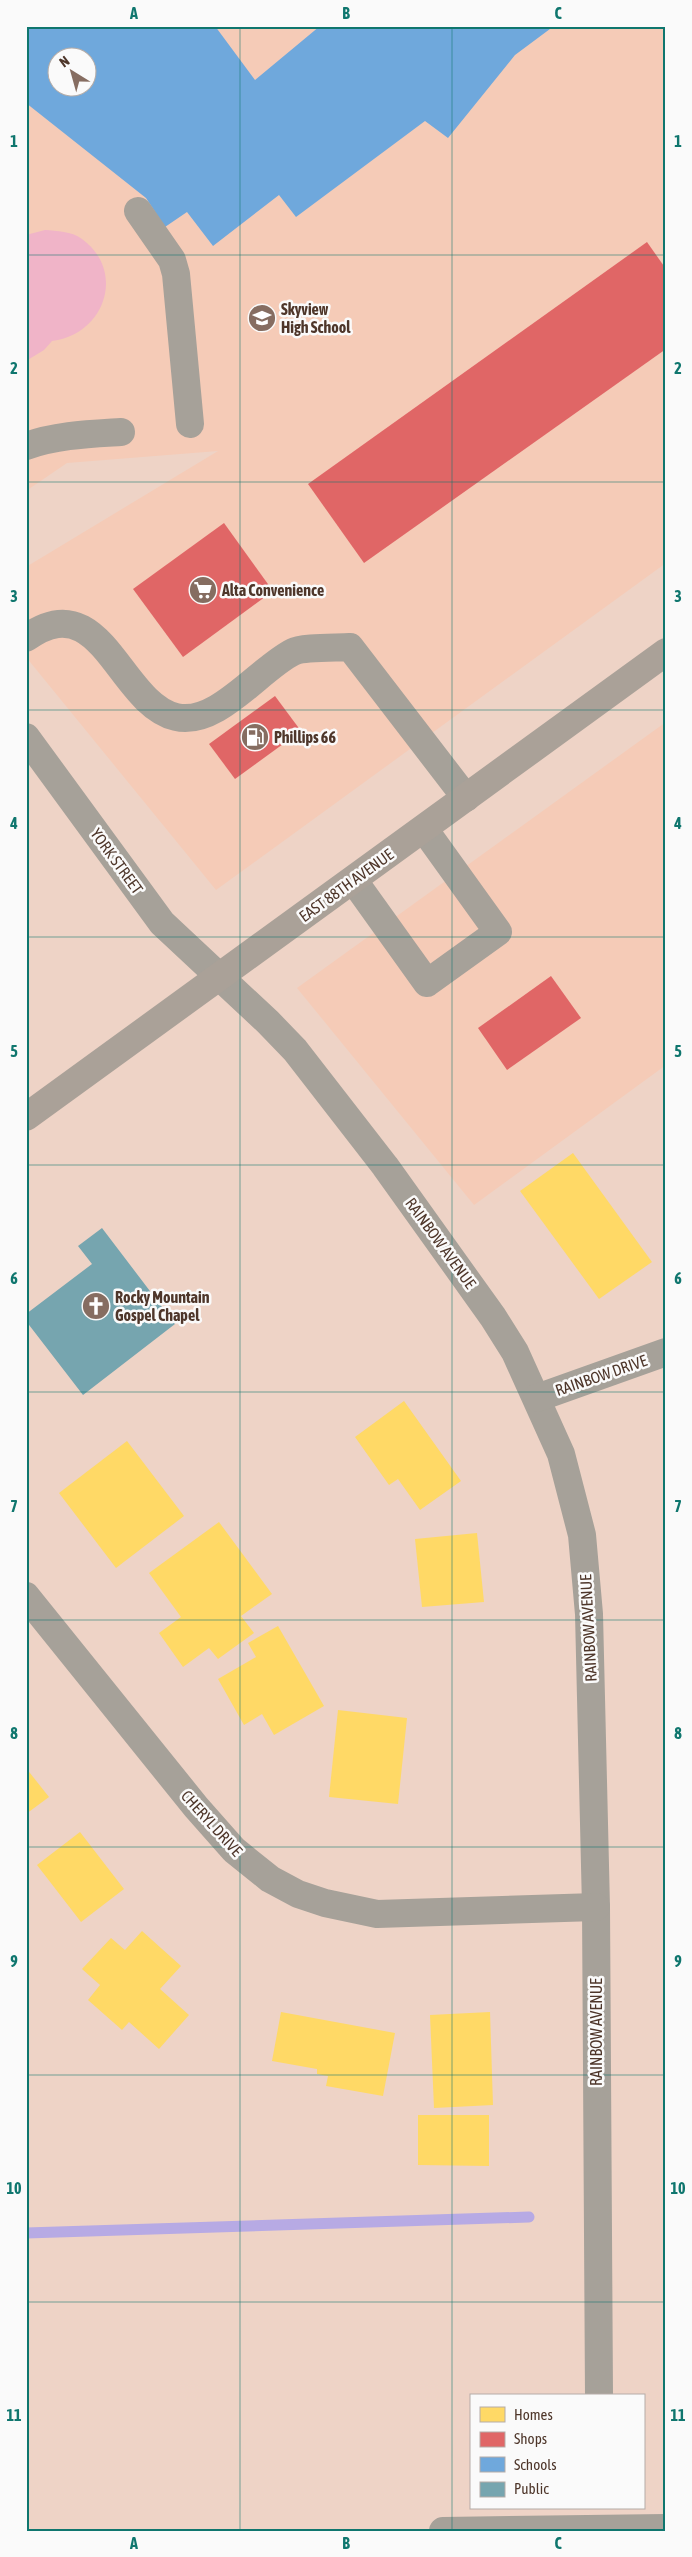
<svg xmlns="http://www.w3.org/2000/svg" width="692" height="2557" font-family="'Asap Condensed',sans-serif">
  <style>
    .built { fill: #f5cbb7; fill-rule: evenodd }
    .green { fill: #f0b4c8 }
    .homes { fill: #ffd966 }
    .shops { fill: #e06666 }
    .schools { fill: #6fa8dc; fill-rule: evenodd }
    .public { fill: #76a5af }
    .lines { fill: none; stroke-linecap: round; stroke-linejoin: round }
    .stream { stroke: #b7aae4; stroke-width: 11 }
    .minor { stroke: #a6a199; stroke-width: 28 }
    .major { stroke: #aaa198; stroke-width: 28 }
    .grid { fill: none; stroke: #0f766e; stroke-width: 1; stroke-opacity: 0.55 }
    .labels { text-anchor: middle; stroke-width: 5; stroke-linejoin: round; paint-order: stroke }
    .poi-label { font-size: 16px; font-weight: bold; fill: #4e362a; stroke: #fafafa; text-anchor: start }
    .street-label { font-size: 16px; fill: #4e362a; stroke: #fafafa }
    .neatline { fill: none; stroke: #0f766e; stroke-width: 2 }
    .grid-label { font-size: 16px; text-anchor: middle; font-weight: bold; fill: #0f766e }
  </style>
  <rect width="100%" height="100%" fill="#eed3c6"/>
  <g class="built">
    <path d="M26,26H666V563L216,890L26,657V567L218,451L67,463L26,491ZM58,58H88V88H58Z"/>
    <polygon points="666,722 666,1065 474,1205 297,988"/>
  </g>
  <path class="green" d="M45,230C57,231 71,231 82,239C127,272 104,335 52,341L44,350L26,361V235Z"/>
  <g class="homes">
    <polygon points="573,1153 652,1262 599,1299 520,1191"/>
    <polygon points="404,1401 461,1481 420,1510 398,1479 389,1485 355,1437"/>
    <polygon points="127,1441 184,1516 116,1568 59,1493"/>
    <polygon points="219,1522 272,1594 241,1616 254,1633 218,1659 209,1648 183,1667 159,1633 181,1617 149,1573"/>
    <polygon points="477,1533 484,1602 422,1607 415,1539"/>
    <polygon points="278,1626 324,1706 274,1735 262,1714 244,1725 218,1679 256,1657 248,1643"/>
    <polygon points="338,1710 407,1718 398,1804 329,1797"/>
    <polygon points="26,1768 49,1797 26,1814"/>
    <polygon points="80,1832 124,1889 81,1922 37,1865"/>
    <polygon points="142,1931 181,1966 160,1989 189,2015 159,2049 129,2022 122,2030 88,2000 100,1985 82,1969 111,1938 125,1950"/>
    <polygon points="281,2012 395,2033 383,2096 326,2086 328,2076 317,2074 317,2069 272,2061"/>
    <polygon points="490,2012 493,2105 434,2108 430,2015"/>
    <polygon points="418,2115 489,2115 489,2166 418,2165"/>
  </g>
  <g class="shops">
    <polygon points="647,242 666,269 666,349 364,563 308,484"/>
    <polygon points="224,523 273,591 183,657 133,589"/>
    <polygon points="275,696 301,731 235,779 209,744"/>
    <polygon points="551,976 581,1018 507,1070 478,1028"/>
  </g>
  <path class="schools" d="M26,26H215L255,80L320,26H554L515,55L448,138L425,121L296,217L279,195L213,246L187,212L165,227L146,198L26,103ZM58,58H88V88H58Z"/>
  <polygon class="public" points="102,1228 175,1324 83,1395 26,1321 26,1314 92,1264 78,1246"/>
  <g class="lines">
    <polyline class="stream" points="26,2233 529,2217"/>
    <g class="minor">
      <polyline points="138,211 172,260 176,274 190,424"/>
      <path d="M26,446C57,435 89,434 121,432"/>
      <path d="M26,638C102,583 118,703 176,717C217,727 260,668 293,652C302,647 338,648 350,647L466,798"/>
      <polyline points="26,737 162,923 268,1022 295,1050 385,1166 493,1317 515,1352 561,1454 582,1535 589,1614 596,1907 599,2396"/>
      <polyline points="354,881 427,983 498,932 424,829"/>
      <polyline points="537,1398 666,1352"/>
      <polyline points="26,1596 196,1807 234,1850 270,1879 298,1894 325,1903 377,1914 596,1907"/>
      <polyline points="443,2531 666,2528"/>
    </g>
    <polyline class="major" points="26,1117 666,652"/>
  </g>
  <path class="grid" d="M240,26V2531M452,26V2531M26,255H666M26,482H666M26,710H666M26,937H666M26,1165H666M26,1392H666M26,1620H666M26,1847H666M26,2075H666M26,2302H666"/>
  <defs>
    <symbol id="school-disc" viewBox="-11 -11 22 22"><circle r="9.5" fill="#866d61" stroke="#fafafa"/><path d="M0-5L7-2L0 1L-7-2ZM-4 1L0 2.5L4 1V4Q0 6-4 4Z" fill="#fff"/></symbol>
    <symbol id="supermarket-disc" viewBox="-11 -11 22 22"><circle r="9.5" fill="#866d61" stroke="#fafafa"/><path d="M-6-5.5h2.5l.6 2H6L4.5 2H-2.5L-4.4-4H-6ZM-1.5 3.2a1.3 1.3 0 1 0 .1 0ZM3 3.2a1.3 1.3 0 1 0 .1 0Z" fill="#fff"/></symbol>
    <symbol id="fuel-disc" viewBox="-11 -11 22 22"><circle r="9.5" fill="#866d61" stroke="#fafafa"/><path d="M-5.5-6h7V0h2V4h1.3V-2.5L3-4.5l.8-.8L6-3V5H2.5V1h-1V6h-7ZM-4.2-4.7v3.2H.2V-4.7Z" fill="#fff"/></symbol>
    <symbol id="church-disc" viewBox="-11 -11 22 22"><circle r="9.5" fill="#866d61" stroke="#fafafa"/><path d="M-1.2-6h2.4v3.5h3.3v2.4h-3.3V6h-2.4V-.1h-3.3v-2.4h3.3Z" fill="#fff"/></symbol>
  </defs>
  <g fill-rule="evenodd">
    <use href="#school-disc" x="246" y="302" width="32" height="32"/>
    <use href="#supermarket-disc" x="187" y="574" width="32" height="32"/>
    <use href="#fuel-disc" x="239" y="721" width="32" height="32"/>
    <use href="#church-disc" x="80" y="1290" width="32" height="32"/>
  </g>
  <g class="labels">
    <g class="poi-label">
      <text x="281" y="315">Skyview<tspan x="281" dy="18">High School</tspan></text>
      <text x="222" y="596">Alta Convenience</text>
      <text x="274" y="743">Phillips 66</text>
      <text x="115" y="1303">Rocky Mountain<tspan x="115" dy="18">Gospel Chapel</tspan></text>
    </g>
    <g class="street-label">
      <text transform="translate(117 861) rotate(54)" y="6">YORK STREET</text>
      <text transform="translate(346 885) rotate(-36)" y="6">EAST 88TH AVENUE</text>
      <text transform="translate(441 1243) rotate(54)" y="6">RAINBOW AVENUE</text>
      <text transform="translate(601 1375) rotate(-19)" y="6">RAINBOW DRIVE</text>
      <text transform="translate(588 1628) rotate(-93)" y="6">RAINBOW AVENUE</text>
      <text transform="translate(212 1823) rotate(48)" y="6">CHERYL DRIVE</text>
      <text transform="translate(596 2032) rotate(-90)" y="6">RAINBOW AVENUE</text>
    </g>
  </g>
  <rect width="692" height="2557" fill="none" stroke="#fafafa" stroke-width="55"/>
  <rect x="470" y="2394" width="175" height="115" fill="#fafafa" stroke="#b5aca7"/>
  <rect x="480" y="2407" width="25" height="15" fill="#ffd966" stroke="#b5aca7"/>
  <text x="514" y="2420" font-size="15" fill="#4e362a">Homes</text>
  <rect x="480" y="2432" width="25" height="15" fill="#e06666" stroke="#b5aca7"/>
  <text x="514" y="2444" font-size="15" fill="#4e362a">Shops</text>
  <rect x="480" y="2457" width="25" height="15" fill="#6fa8dc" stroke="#b5aca7"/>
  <text x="514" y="2470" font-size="15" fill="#4e362a">Schools</text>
  <rect x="480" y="2482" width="25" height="15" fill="#76a5af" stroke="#b5aca7"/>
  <text x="514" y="2494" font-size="15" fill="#4e362a">Public</text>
  <g transform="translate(72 72) rotate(323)"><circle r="24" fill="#fafafa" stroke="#b5aca7"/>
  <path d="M0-4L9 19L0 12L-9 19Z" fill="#866d61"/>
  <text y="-8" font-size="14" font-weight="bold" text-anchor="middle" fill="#4e362a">N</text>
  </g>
  <rect x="28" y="28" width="636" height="2502" class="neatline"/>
  <g class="grid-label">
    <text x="134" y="19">A</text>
    <text x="346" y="19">B</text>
    <text x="558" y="19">C</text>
    <text x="14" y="147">1</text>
    <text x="678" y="147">1</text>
    <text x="14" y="374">2</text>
    <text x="678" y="374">2</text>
    <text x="14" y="602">3</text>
    <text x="678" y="602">3</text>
    <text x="14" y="829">4</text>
    <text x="678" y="829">4</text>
    <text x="14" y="1057">5</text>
    <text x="678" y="1057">5</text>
    <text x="14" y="1284">6</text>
    <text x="678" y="1284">6</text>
    <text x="14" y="1512">7</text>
    <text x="678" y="1512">7</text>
    <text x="14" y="1739">8</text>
    <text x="678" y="1739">8</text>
    <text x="14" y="1967">9</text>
    <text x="678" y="1967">9</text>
    <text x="14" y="2194">10</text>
    <text x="678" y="2194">10</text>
    <text x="14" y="2421">11</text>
    <text x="678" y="2421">11</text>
    <text x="134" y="2549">A</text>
    <text x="346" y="2549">B</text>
    <text x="558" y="2549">C</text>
  </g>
</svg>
